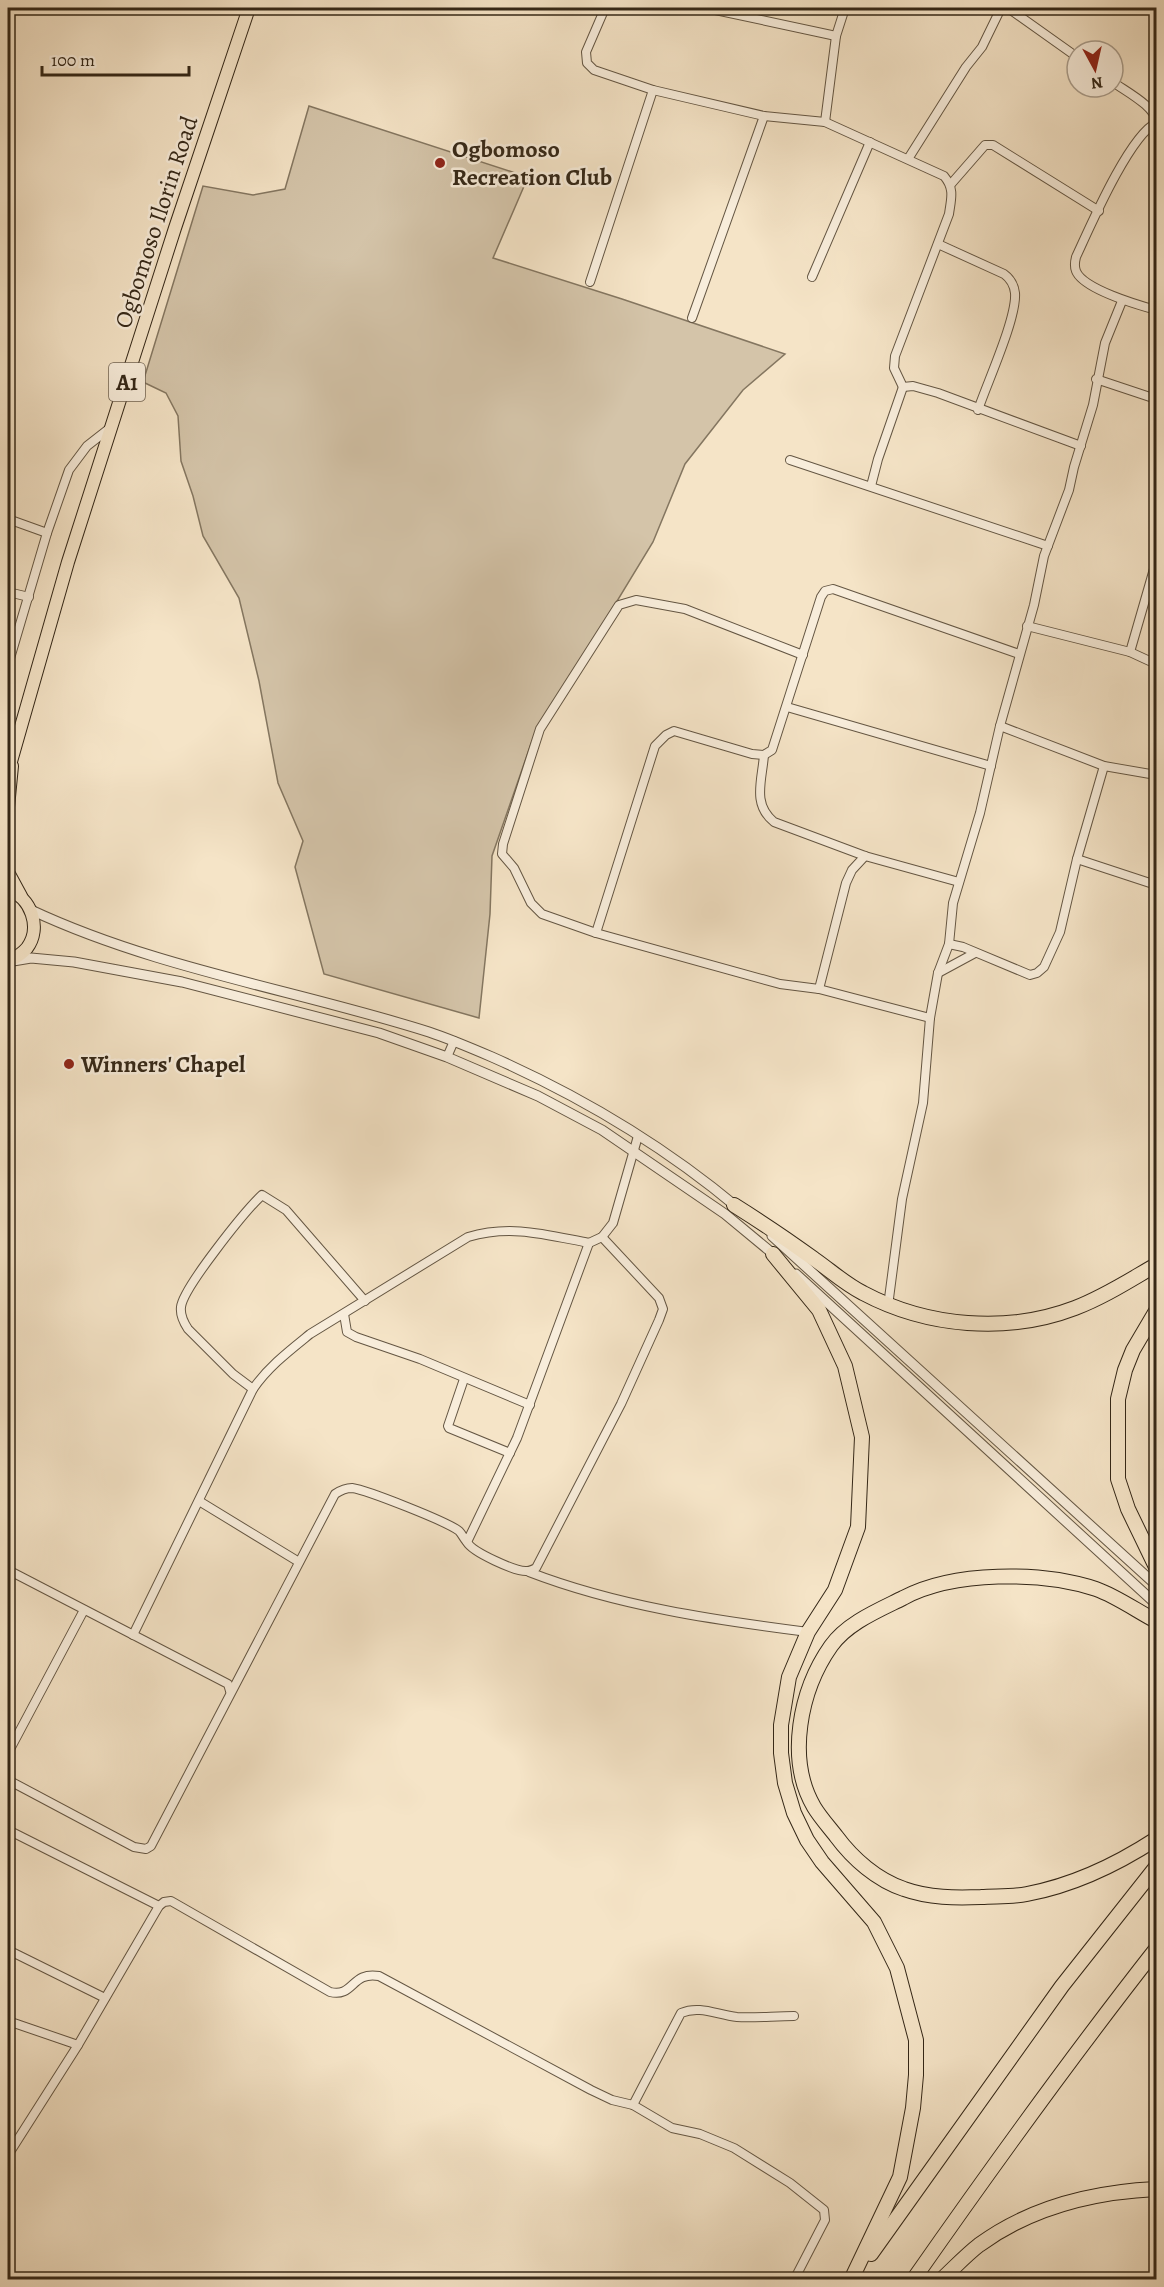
<svg xmlns="http://www.w3.org/2000/svg" width="1164" height="2287" font-family="Alegreya,serif">
  <style>
    .green { fill: #d4c4a9; stroke: #847660; stroke-width: 1.5 }
    .lines { fill: none; stroke-linecap: round; stroke-linejoin: round }
    .minor-casing { stroke: #645643; stroke-width: 10 }
    .tertiary-casing { stroke: #645643; stroke-width: 11 }
    .trunk-casing { stroke: #342717; stroke-width: 14 }
    .motorway-casing { stroke: #342717; stroke-width: 16 }
    .minor { stroke: #f8eddb; stroke-width: 8 }
    .tertiary { stroke: #f8eddb; stroke-width: 9 }
    .trunk { stroke: #f5e4c7; stroke-width: 12 }
    .motorway { stroke: #f5e4c7; stroke-width: 14 }
    .poi-dot { fill: #8f2418; stroke: #f8eddb; stroke-width: 2 }
    .labels { text-anchor: middle; stroke-width: 5; stroke-linejoin: round; paint-order: stroke }
    .shield { fill: #f8eddb; stroke: #6f6252; stroke-width: 1.5 }
    .shield-label { font-size: 22px; font-weight: bold; fill: #342717 }
    .poi-label { font-size: 24px; font-weight: bold; fill: #342717; stroke: #f8eddb; text-anchor: start }
    .street-label { font-size: 24px; fill: #342717; stroke: #f8eddb }
  </style>
  <rect width="100%" height="100%" fill="#f5e4c7"/>
  <filter id="stains"><feTurbulence type="fractalNoise" baseFrequency=".00333" numOctaves="4"/><feColorMatrix values="0 0 0 0 .2 0 0 0 0 .09 0 0 0 0 .02 0 0 0 .5 -.17"/></filter>
  <radialGradient id="worn" r=".72"><stop offset=".6" stop-color="#630" stop-opacity="0"/><stop offset="1" stop-color="#630" stop-opacity=".3"/></radialGradient>
  <polygon class="green" points="309,106 528,177 493,258 622,299 785,354 743,390 685,464 653,542 532,741 492,856 490,914 479,1018 324,974 295,867 303,841 278,783 259,681 239,598 203,536 193,496 181,461 178,416 166,393 143,382 203,186 253,195 285,189"/>
  <g class="lines">
    <defs>
      <g id="minor">
        <path d="M605,8L586,52L587,63L594,70L653,90L764,116L825,122L944,176C955,189 951,199 949,214L895,356L894,368L903,387L913,386L938,393L1081,446"/>
        <polyline points="706,8 836,36"/>
        <polyline points="1008,8 1077,57"/>
        <path d="M1113,82C1125,91 1157,107 1156,123"/>
        <polyline points="825,122 836,36 845,8"/>
        <path d="M1156,123C1129,136 1090,227 1076,257C1075,261 1074,266 1076,271C1083,289 1138,305 1156,310"/>
        <polyline points="908,159 966,67 982,47 1001,8"/>
        <polyline points="951,184 985,145 993,145 1099,211"/>
        <path d="M938,244L1004,274C1011,279 1014,285 1015,293C1017,318 987,383 978,410"/>
        <polyline points="812,277 870,142"/>
        <polyline points="590,282 653,90"/>
        <polyline points="692,318 764,116"/>
        <polyline points="1096,379 1156,399"/>
        <polyline points="790,460 1048,546"/>
        <polyline points="871,486 878,459 903,387"/>
        <polyline points="8,519 47,533"/>
        <polyline points="8,592 29,597"/>
        <polyline points="1027,626 1130,652 1156,664"/>
        <polyline points="1130,652 1156,562"/>
        <polyline points="803,655 685,609 636,600 619,605 540,729 503,844 502,854 514,868 531,903 542,914 596,933 780,984 819,989 930,1018"/>
        <polyline points="8,665 47,533 69,470 87,446 110,428"/>
        <polyline points="787,707 991,766"/>
        <polyline points="1000,726 1104,766 1156,775"/>
        <path d="M764,755C762,781 752,804 774,822L865,856L959,882"/>
        <polyline points="1077,859 1156,885"/>
        <polyline points="596,933 655,746 666,735 674,731 752,754 764,755 772,750 821,597 825,591 833,589 1019,654"/>
        <polyline points="949,944 963,947 1030,975 1037,973 1044,967 1060,932 1077,859 1104,766"/>
        <polyline points="938,973 975,953"/>
        <polyline points="819,989 846,883 852,870 865,856"/>
        <polyline points="447,1057 454,1041"/>
        <polyline points="888,1306 902,1199 923,1103 930,1018 938,973 949,944 953,903 980,813 1000,726 1034,605 1044,556 1069,490 1074,467 1093,405 1105,343 1122,301"/>
        <polyline points="344,1314 347,1332 356,1337 420,1359 530,1405"/>
        <polyline points="464,1379 448,1426 449,1428 510,1453"/>
        <path d="M253,1389L233,1374L188,1329C184,1323 180,1315 181,1307C183,1288 245,1211 262,1195L286,1210L365,1301"/>
        <polyline points="199,1501 299,1562"/>
        <path d="M467,1542C472,1552 516,1572 527,1571C530,1571 534,1569 536,1568L621,1404L659,1320L663,1309L659,1298L602,1237"/>
        <polyline points="8,1570 228,1684 230,1691"/>
        <path d="M529,1572C617,1606 714,1620 808,1632"/>
        <path d="M133,1635L253,1389C268,1367 289,1351 310,1334L468,1237C511,1224 547,1235 589,1243"/>
        <polyline points="8,1753 84,1610"/>
        <path d="M8,1780L134,1847L146,1849L151,1846L335,1494C341,1490 345,1488 352,1488C367,1490 448,1522 459,1531C462,1534 464,1539 467,1542L517,1438L589,1243L602,1237L613,1223L638,1136"/>
        <polyline points="8,1830 159,1906"/>
        <polyline points="8,1950 105,1998"/>
        <polyline points="8,2021 78,2045"/>
        <path d="M633,2105L681,2013C700,2005 717,2015 737,2017C755,2018 775,2016 794,2016"/>
        <path d="M8,2155L78,2045L159,1906L164,1902L171,1901L330,1992C354,1998 351,1971 379,1976L591,2090L612,2100L633,2105L672,2128L700,2134L734,2148L790,2183L824,2210L825,2220L794,2280"/>
      </g>
      <g id="tertiary">
        <path d="M31,910C157,969 297,990 429,1032C450,1039 471,1048 492,1057C580,1096 664,1146 738,1208"/>
        <polyline points="13,961 31,958 74,962 182,982 379,1033 447,1057 538,1096 602,1130 725,1214 777,1257"/>
        <polyline points="772,1236 1156,1585"/>
        <polyline points="796,1274 1156,1604"/>
      </g>
      <g id="trunk">
        <polyline points="8,772 68,562 175,228 249,8"/>
        <polyline points="8,807 12,766"/>
        <polyline points="8,872 21,896"/>
        <path d="M8,890C31,897 42,928 27,948C21,955 15,958 8,962"/>
      </g>
      <g id="motorway">
        <path d="M734,1205C761,1222 788,1240 814,1259C830,1270 845,1284 863,1293C927,1327 1007,1334 1075,1308C1104,1297 1130,1280 1156,1265"/>
        <polyline points="773,1254 819,1310 845,1366 862,1437 858,1527 835,1590 808,1632 789,1677 781,1725 781,1753 785,1783 794,1813 807,1840 822,1862 874,1922 897,1968 916,2040 916,2075 913,2108 900,2177 851,2280"/>
        <polyline points="1156,1311 1133,1350 1125,1370 1118,1399 1118,1479 1128,1509 1156,1567"/>
        <path d="M1156,1621C1137,1611 1116,1596 1096,1589C1042,1571 953,1571 903,1598C879,1610 847,1623 831,1646C800,1690 786,1759 814,1807C820,1817 829,1827 836,1836C853,1859 877,1880 904,1889C929,1898 956,1898 981,1897C996,1896 1012,1897 1027,1894C1075,1885 1116,1865 1156,1839"/>
        <polyline points="871,2254 1062,1986 1156,1867"/>
        <path d="M913,2280C992,2167 1072,2056 1156,1949"/>
        <path d="M941,2280C954,2268 966,2255 979,2245C1031,2207 1093,2192 1156,2189"/>
      </g>
    </defs>
    <use href="#minor" class="minor-casing"/>
    <use href="#tertiary" class="tertiary-casing"/>
    <use href="#trunk" class="trunk-casing"/>
    <use href="#motorway" class="motorway-casing"/>
    <use href="#minor" class="minor"/>
    <use href="#tertiary" class="tertiary"/>
    <use href="#trunk" class="trunk"/>
    <use href="#motorway" class="motorway"/>
  </g>
  <g class="poi-dot">
    <circle cx="440" cy="163" r="6"/>
    <circle cx="69" cy="1064" r="6"/>
  </g>
  <g class="labels">
    <rect class="shield" x="109" y="363" width="36" height="38" rx="4.5"/>
    <g class="shield-label">
      <text x="127" y="390">A1</text>
    </g>
    <g class="poi-label">
      <text x="452" y="157">Ogbomoso<tspan x="452" dy="28">Recreation Club</tspan></text>
      <text x="81" y="1072">Winners' Chapel</text>
    </g>
    <g class="street-label">
      <text transform="translate(156 222) rotate(-72)" y="8">Ogbomoso Ilorin Road</text>
    </g>
  </g>
  <rect width="1164" height="2287" fill="none" stroke="#f5e4c7" stroke-width="30"/>
  <rect x="9" y="9" width="1146" height="2269" fill="none" stroke="#342717" stroke-width="3"/>
  <rect x="15" y="15" width="1134" height="2257" fill="none" stroke="#342717" stroke-width="1.5"/>
  <g transform="translate(1095 69) rotate(172)"><circle r="28" fill="#f8eddb" stroke="#aa9e8d" stroke-width="1.5"/>
  <path d="M0-4.5L10 22L0 15L-10 22Z" fill="#8f2418"/>
  <text y="-9" font-size="16" font-weight="bold" text-anchor="middle" fill="#342717">N</text>
  </g>
  <path d="M42 66v9h147v-9" fill="none" stroke="#342717" stroke-width="3"/>
  <text x="51" y="66" font-size="18" fill="#342717" stroke="#f8eddb" stroke-width="4.5" paint-order="stroke">100 m</text>
  <rect width="100%" height="100%" filter="url(#stains)"/>
  <rect width="100%" height="100%" fill="url(#worn)"/>
</svg>
